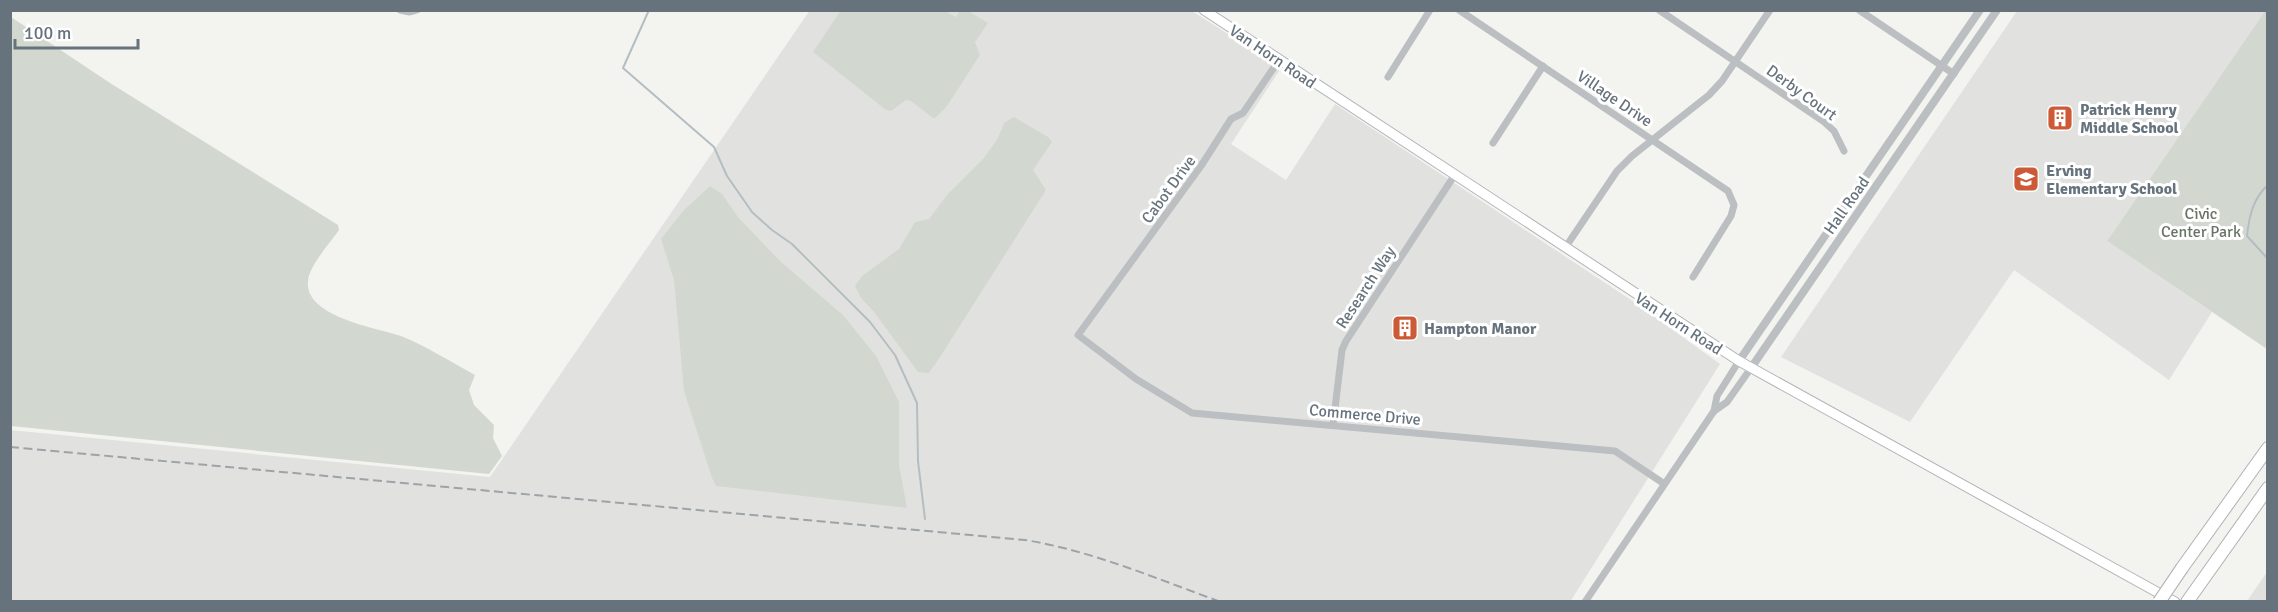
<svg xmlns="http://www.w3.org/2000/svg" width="2278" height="612" font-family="Signika,sans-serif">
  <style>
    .built { fill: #e1e2e0 }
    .green { fill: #d2d8d0 }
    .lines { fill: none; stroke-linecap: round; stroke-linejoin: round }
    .stream { stroke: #b4bec2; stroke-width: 2 }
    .secondary-casing { stroke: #b0b4b8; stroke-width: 11 }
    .motorway-casing { stroke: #afb2b4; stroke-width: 14 }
    .minor { stroke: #bbbfc1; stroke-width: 7 }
    .tertiary { stroke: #bbbfc1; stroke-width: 8 }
    .secondary { stroke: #fff; stroke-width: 9 }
    .motorway { stroke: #fff; stroke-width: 12 }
    .rail { stroke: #9da3a7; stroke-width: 2; stroke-dasharray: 9 4.5; stroke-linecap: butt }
    .motorway-bridge-casing { stroke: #afb2b4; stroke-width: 14; stroke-linecap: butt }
    .motorway-bridge { stroke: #fff; stroke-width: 12 }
    .labels { text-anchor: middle; stroke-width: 6; stroke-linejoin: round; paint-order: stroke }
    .street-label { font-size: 16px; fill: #66737d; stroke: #fff }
    .poi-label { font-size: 16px; font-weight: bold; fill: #66737d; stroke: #fff; text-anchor: start }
    .park-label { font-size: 16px; fill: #677564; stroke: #fff }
  </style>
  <rect width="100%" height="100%" fill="#f3f3f0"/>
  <g class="built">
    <polygon points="810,10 1192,11 1281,68 1231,144 1286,180 1335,104 1637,304 1720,364 1570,602 11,601 10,430 490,477"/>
    <polygon points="2017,11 2265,11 2107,241 2212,312 2169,380 2014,270 1910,422 1781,357"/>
    <polygon points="2267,572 2267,601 2247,601"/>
  </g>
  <g class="green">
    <polygon points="841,10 945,11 956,17 960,11 968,11 988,23 975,42 980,55 947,106 935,118 933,118 911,101 906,100 891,111 886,110 813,52"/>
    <polygon points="2265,11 2268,11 2267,349 2107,241"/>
    <path d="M11,17L110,83L338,225L339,230C330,243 309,266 308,281C304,317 377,328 401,336C426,346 451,362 475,375L469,390L474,405L494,425L493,438L502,456L489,474L11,426Z"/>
    <polygon points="1014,117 1048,137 1052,142 1033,170 1046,190 942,354 929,373 918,372 874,312 861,298 855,286 862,276 899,249 915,222 929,219 947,195 984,158 998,138 1004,123"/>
    <polygon points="710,186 722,194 738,217 780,261 843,315 876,356 899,402 899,465 907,508 716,486 712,478 684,391 674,280 661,239 684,210"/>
  </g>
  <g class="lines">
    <g class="stream">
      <polyline points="649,10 623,68 714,147 727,176 752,212 772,230 792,244 870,322 895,355 917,403 918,461 925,519"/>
      <path d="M2268,185C2253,198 2249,217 2247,236L2268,259"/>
    </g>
    <defs>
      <polyline id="secondary" points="1204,10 1739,361 2175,602"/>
      <g id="motorway">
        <polyline points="2182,568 2268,448"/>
        <polyline points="2187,602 2268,488"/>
      </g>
    </defs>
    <use href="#secondary" class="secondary-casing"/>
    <use href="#motorway" class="motorway-casing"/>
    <g class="minor">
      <polyline points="400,10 410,12 417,10"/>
      <polyline points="1459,10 1728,191 1734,205 1731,216 1693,277"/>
      <polyline points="1659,10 1823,121 1834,131 1844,151"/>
      <polyline points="1859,10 1954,74"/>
      <polyline points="1279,60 1243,113 1231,119 1201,166 1078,335 1136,379 1192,413 1615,451 1663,483"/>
      <polyline points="1388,77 1430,10"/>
      <polyline points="1493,143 1543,66"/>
      <polyline points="1565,248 1617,171 1632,156 1709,95 1722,81 1770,10"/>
      <polyline points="1714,411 1717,396 1739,361"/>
      <polyline points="1333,425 1342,350 1346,341 1454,176"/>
      <polyline points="1585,602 1714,411 1727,402 1751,368"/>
    </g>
    <g class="tertiary">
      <polyline points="1739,361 1980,10"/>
      <polyline points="1751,368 1997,10"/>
    </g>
    <use href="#secondary" class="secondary"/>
    <use href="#motorway" class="motorway"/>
    <path class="rail" d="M10,447L1025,540C1093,551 1157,579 1221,602"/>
    <defs>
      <polyline id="motorway-bridge" points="2159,602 2182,568"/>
    </defs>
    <use href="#motorway-bridge" class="motorway-bridge-casing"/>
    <use href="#motorway-bridge" class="motorway-bridge"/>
  </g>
  <defs>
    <symbol id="building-square" viewBox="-11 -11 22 22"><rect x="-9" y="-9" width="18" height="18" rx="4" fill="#cd5a36" stroke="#fff"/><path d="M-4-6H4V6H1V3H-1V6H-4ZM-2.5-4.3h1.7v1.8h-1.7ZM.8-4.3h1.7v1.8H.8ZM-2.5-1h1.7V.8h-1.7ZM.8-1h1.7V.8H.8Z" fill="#fff"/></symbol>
    <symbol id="school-square" viewBox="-11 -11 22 22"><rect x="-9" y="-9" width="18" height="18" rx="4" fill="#cd5a36" stroke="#fff"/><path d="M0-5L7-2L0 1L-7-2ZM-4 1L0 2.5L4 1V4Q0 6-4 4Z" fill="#fff"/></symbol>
  </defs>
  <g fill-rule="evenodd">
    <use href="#building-square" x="2045" y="103" width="30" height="30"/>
    <use href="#school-square" x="2011" y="164" width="30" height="30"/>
    <use href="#building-square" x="1390" y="313" width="30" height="30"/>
  </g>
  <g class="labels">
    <g class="street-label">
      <text transform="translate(1273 56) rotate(34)" y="6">Van Horn Road</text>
      <text transform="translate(1802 92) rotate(36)" y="6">Derby Court</text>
      <text transform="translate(1615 98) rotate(34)" y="6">Village Drive</text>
      <text transform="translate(1168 189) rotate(-54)" y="6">Cabot Drive</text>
      <text transform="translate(1846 205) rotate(-55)" y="6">Hall Road</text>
      <text transform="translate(1365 287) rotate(-57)" y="6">Research Way</text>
      <text transform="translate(1679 323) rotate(33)" y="6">Van Horn Road</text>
      <text transform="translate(1365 414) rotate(5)" y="6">Commerce Drive</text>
    </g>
    <g class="poi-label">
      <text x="2080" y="115">Patrick Henry<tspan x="2080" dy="18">Middle School</tspan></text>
      <text x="2046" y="176">Erving<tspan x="2046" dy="18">Elementary School</tspan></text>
      <text x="1424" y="334">Hampton Manor</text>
    </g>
    <g class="park-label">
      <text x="2201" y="219">Civic<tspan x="2201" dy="18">Center Park</tspan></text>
    </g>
  </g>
  <rect width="2278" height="612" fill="none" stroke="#66737d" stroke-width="24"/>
  <path d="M15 39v9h123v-9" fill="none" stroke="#66737d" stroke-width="3"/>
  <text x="24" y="39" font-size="18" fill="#66737d" stroke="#ffffff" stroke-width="4.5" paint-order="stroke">100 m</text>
</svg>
